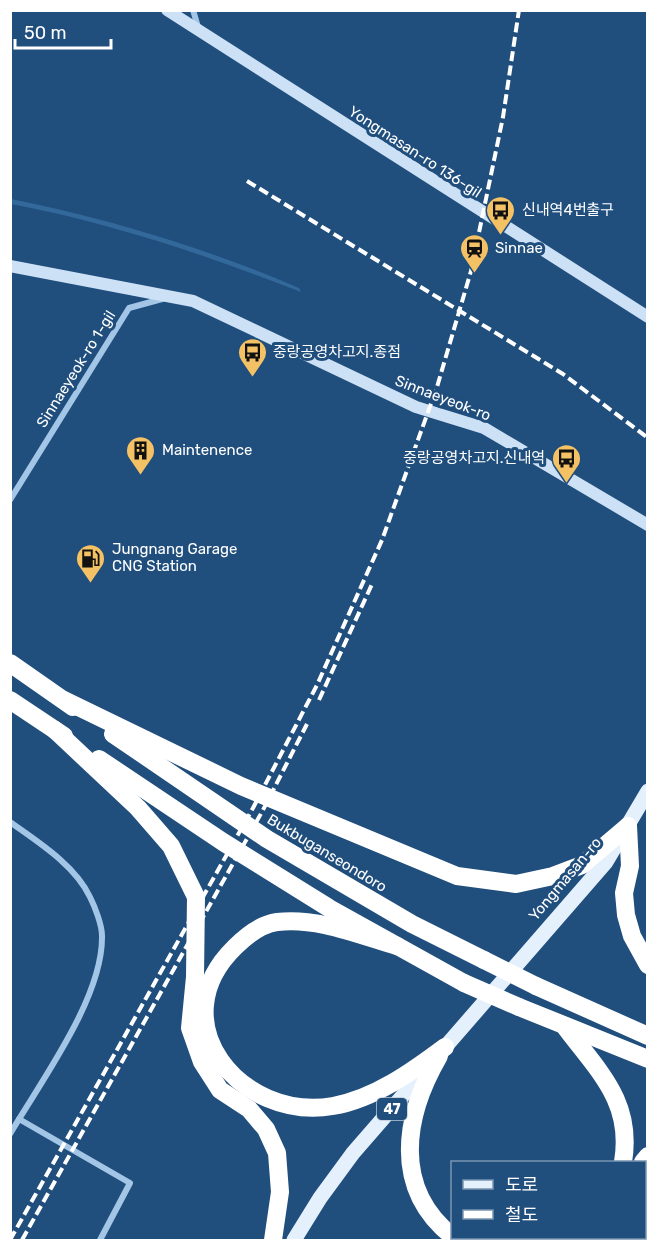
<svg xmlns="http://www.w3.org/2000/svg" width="658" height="1251" font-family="Rubik,'Noto Sans KR',sans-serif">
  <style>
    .green { fill: #33689b }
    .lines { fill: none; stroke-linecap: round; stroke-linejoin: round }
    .street { stroke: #a3c6e7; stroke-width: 6 }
    .secondary { stroke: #cde1f6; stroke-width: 12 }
    .primary { stroke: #e5f0fd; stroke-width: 15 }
    .highway { stroke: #fff; stroke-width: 18 }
    .rail { stroke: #fff; stroke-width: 4; stroke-dasharray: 10 4.5; stroke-linecap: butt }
    .highway-bridge { stroke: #fff; stroke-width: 18 }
    .labels { text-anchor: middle; stroke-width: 6; stroke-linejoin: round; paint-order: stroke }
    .shield { fill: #204e7d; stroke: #bccad8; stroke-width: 1.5 }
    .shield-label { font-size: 14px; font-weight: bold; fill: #fff }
    .street-label { font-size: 15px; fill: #fff; stroke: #204e7d }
    .poi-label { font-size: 15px; fill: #fff; stroke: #204e7d; text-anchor: start }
  </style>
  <rect width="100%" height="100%" fill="#204e7d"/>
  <path class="green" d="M11,199C110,219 206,248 299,288L301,292C206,255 111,223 11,204Z"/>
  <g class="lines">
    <g class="street">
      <polyline points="193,10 198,27"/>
      <polyline points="10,500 129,308 162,299"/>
      <path d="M10,822C38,842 75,865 90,897C95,907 102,925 102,936C103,998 41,1081 10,1134"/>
      <polyline points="19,1119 130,1183 100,1240"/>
      <polyline points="644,1223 648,1220"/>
      <polyline points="626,1240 629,1238"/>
    </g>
    <g class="secondary">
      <polyline points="167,10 648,317"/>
      <polyline points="10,266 193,301 416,407 484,428 648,525"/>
    </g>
    <polyline class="primary" points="294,1240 320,1198 353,1153 606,862 648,791"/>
    <g class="highway">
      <polyline points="10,663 73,707"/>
      <polyline points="10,700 64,736"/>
      <polyline points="64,700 241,786 457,876 516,884 553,876 582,865 628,826"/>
      <polyline points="55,730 138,808 171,846 196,897 195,977 190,1028 202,1062 220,1090 249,1109 266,1129 277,1153 280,1192 273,1240"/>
      <polyline points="113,734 267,839 412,924 484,960"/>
      <polyline points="99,759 223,842 329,908 464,983"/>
      <polyline points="628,826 630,866 624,893 626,915 632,936 648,965"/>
      <path d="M397,946C359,935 317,917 277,922C262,924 246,936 235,947C158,1022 241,1122 333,1106C374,1099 413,1071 445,1047"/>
      <polyline points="536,986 648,1036"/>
      <polyline points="519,1007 648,1059"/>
      <path d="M566,1028C599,1072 633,1102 623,1162"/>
      <path d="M439,1056C404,1116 392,1188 452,1236"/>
      <polyline points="643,1162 648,1156"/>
      <polyline points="567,1240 572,1238"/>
      <polyline points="587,1240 590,1238"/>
    </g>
    <g class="rail">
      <polyline points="247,181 563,374 648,438"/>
      <polyline points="319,700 373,582"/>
      <polyline points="10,1240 253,808 317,685 382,540 437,387 471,271 503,117 519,10"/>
      <polyline points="22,1240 263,810 307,724"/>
    </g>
    <g class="highway-bridge">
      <polyline points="484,960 536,986"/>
      <polyline points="464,983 519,1007"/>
    </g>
  </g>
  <defs>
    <symbol id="bus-pin" viewBox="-11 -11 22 30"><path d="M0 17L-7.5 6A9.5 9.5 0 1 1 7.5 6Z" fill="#f4c264" stroke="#204e7d"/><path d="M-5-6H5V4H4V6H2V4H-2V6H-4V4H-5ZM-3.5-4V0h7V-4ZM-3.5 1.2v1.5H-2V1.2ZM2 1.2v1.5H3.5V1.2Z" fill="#111"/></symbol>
    <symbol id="station-pin" viewBox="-11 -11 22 30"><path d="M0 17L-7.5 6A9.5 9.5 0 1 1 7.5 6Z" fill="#f4c264" stroke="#204e7d"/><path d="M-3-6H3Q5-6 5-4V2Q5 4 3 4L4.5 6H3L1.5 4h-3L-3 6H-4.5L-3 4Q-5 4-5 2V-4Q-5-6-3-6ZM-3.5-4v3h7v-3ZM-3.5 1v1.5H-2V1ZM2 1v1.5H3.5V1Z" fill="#111"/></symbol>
    <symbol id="building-pin" viewBox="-11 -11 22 30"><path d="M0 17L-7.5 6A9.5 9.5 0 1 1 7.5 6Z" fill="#f4c264" stroke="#204e7d"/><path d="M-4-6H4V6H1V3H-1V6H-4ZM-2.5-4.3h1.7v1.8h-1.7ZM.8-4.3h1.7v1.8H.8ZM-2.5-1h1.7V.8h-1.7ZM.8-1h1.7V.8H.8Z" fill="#111"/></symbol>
    <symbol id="fuel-pin" viewBox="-11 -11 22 30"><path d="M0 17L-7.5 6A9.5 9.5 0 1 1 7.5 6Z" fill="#f4c264" stroke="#204e7d"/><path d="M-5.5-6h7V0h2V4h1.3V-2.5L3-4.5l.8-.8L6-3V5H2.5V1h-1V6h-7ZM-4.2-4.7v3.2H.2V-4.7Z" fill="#111"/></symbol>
  </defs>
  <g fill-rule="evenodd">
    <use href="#bus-pin" x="484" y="194" width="33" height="45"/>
    <use href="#station-pin" x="458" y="232" width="33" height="45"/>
    <use href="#bus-pin" x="236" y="336" width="33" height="45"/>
    <use href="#building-pin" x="124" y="434" width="33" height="45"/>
    <use href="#bus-pin" x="550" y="442" width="33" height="45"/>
    <use href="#fuel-pin" x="74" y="542" width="33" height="45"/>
  </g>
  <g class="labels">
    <rect class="shield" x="377" y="1098" width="30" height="22" rx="4.5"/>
    <g class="shield-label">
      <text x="392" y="1114">47</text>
    </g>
    <g class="street-label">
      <text transform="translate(415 152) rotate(33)" y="5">Yongmasan-ro 136-gil</text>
      <text transform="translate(76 369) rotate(-58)" y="5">Sinnaeyeok-ro 1-gil</text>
      <text transform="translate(443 398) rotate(21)" y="5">Sinnaeyeok-ro</text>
      <text transform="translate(327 853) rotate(31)" y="5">Bukbuganseondoro</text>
      <text transform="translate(565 879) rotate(-50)" y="5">Yongmasan-ro</text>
    </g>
    <g class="poi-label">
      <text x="522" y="215">신내역4번출구</text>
      <text x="495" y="253">Sinnae</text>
      <text x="273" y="357">중랑공영차고지.종점</text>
      <text x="162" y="455">Maintenence</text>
      <text x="545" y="463" text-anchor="end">중랑공영차고지.신내역</text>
      <text x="112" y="554">Jungnang Garage<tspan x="112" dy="17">CNG Station</tspan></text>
    </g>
  </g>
  <rect width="658" height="1251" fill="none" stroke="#ffffff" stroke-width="24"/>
  <rect x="451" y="1161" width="195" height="78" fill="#204e7d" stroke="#7995b1" stroke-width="1.5"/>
  <rect x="463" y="1180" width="30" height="9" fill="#e5f0fd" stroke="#7995b1" stroke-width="1.5"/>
  <text x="505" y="1191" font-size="18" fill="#ffffff">도로</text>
  <rect x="463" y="1210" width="30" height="9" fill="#ffffff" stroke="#7995b1" stroke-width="1.5"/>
  <text x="505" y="1221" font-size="18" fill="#ffffff">철도</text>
  <path d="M15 39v9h96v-9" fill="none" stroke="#ffffff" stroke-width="3"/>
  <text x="24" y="39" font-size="18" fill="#ffffff" stroke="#204e7d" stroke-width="4.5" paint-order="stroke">50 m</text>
</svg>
